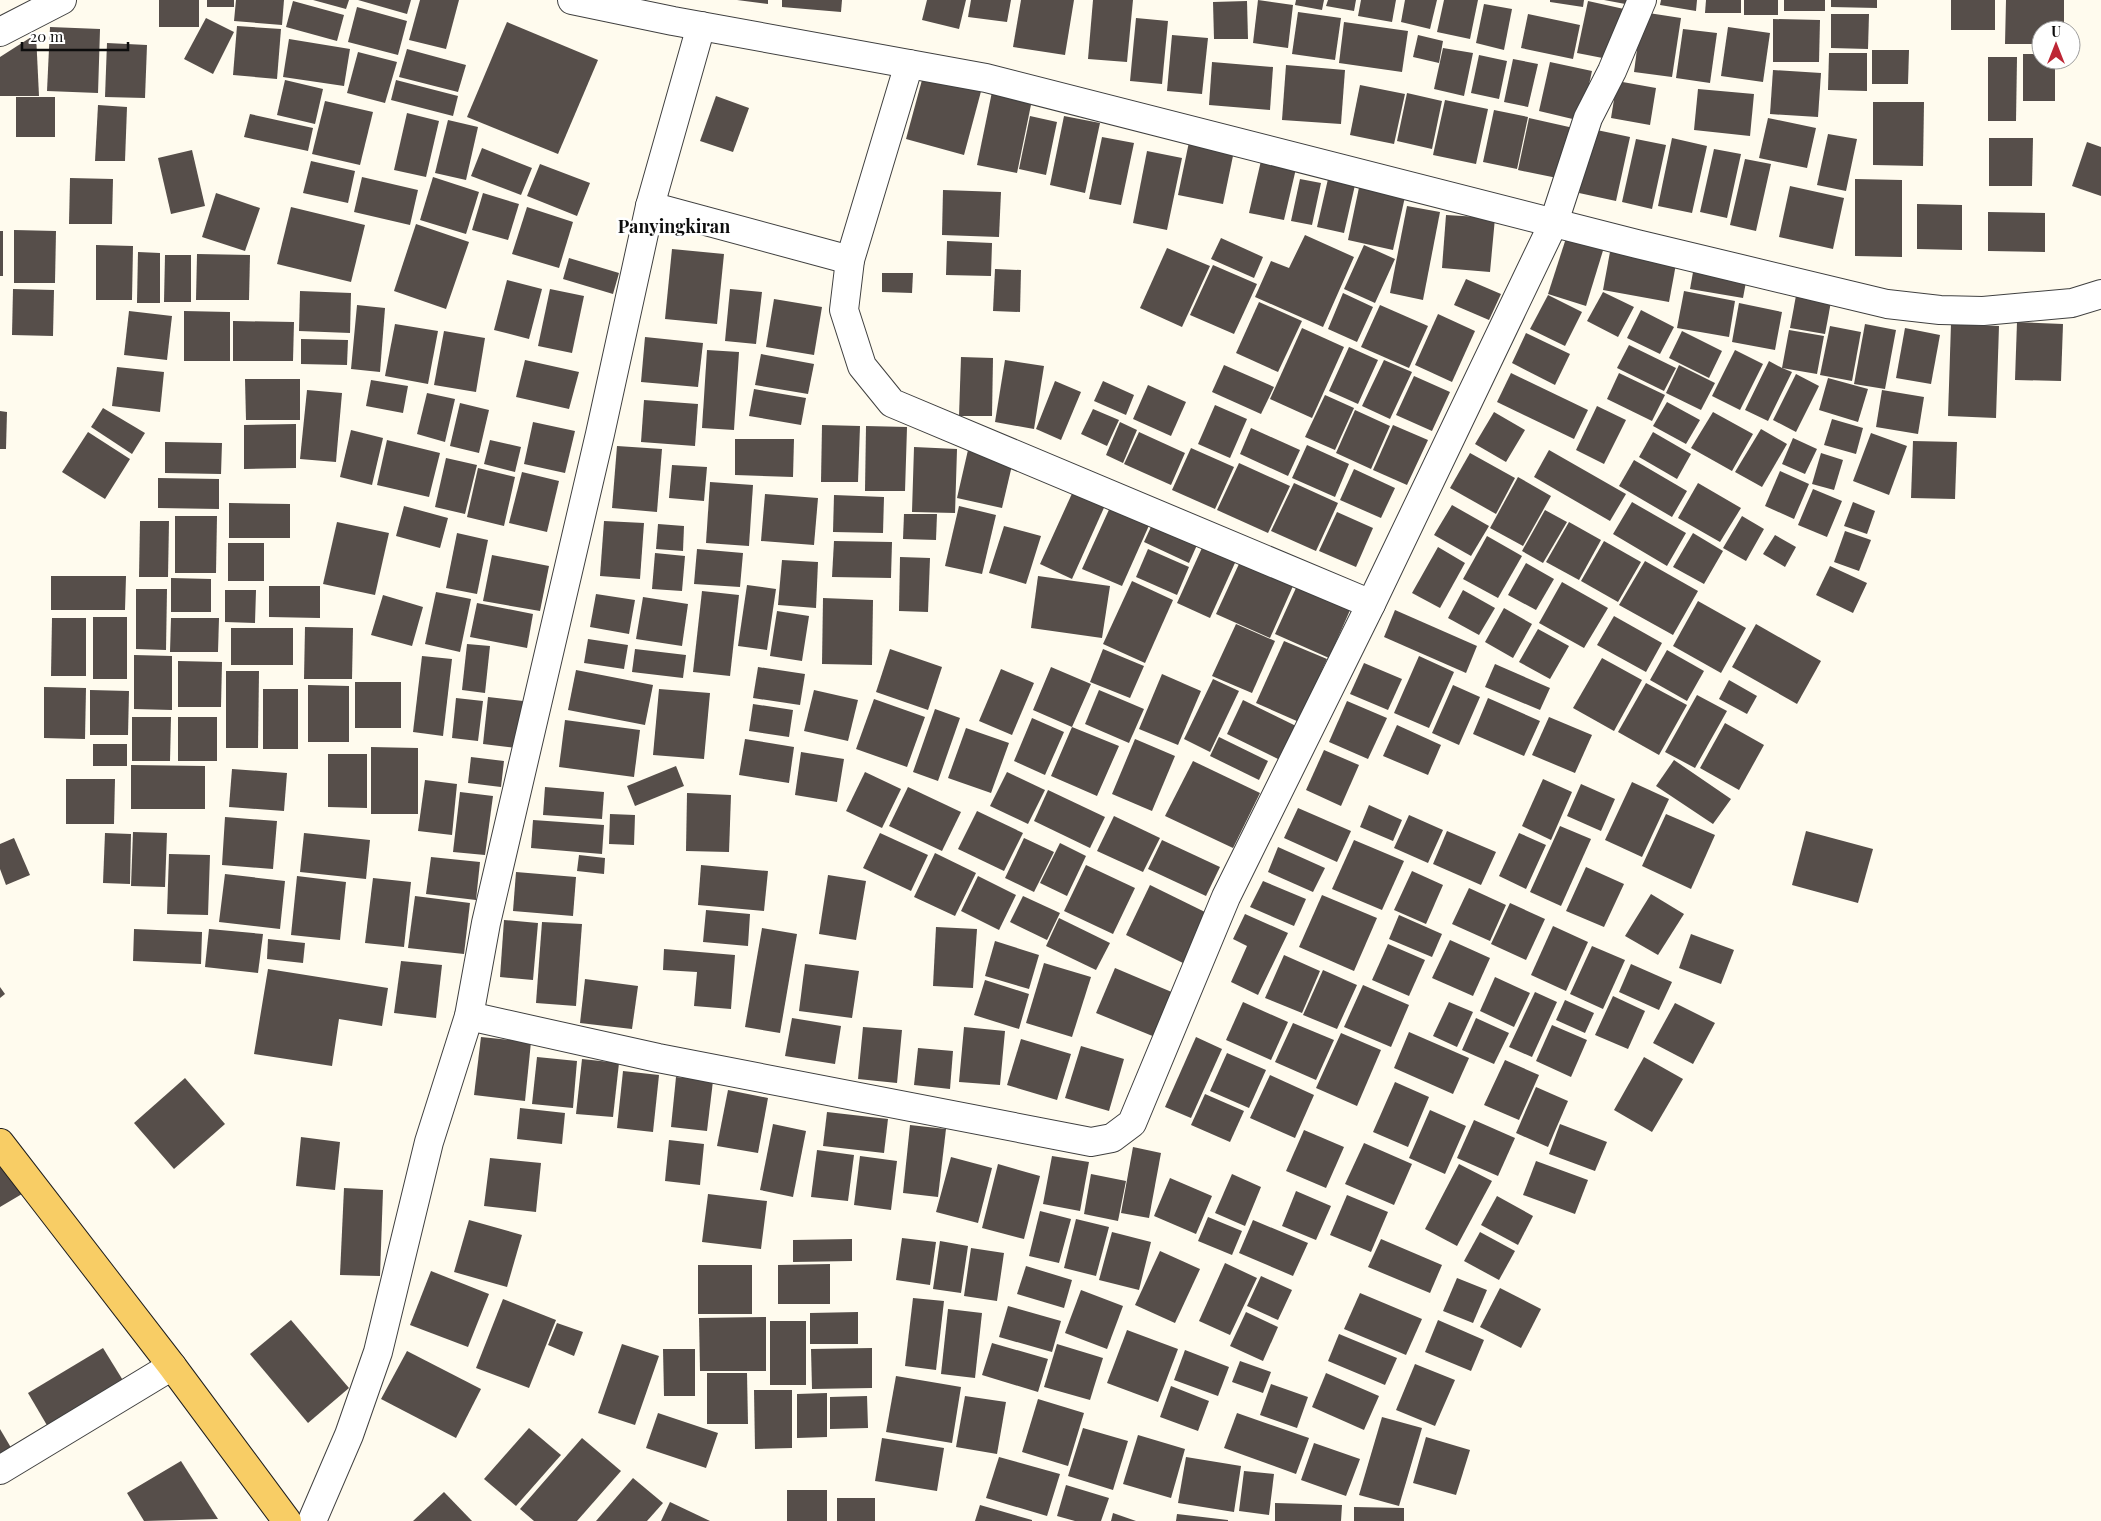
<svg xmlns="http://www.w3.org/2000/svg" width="2101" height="1521" font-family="'Playfair Display',serif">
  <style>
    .building { fill: #564e4a }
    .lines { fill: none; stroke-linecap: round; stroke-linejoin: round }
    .minor-casing { stroke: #404040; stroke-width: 30 }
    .major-casing { stroke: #1e1e1e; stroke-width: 30 }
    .minor { stroke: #fff; stroke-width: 28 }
    .major { stroke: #f8cd65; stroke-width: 28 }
    .labels { text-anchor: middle; stroke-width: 5; stroke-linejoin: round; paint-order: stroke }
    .quarter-label { font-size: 18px; font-weight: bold; fill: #0d0d0d; stroke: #fff }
  </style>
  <rect width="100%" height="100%" fill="#fffbee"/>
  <g class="building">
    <rect x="159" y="0" width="40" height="27"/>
    <rect x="207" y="0" width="27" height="7"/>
    <polygon points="236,0 284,0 282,25 234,21"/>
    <polygon points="313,0 349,0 346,9"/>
    <polygon points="358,0 411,0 407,14"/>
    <polygon points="420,0 459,0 446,49 409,40"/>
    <polygon points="737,0 768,0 768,4"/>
    <polygon points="782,0 842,0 841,12 782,7"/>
    <polygon points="927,0 966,0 959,29 922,20"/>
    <polygon points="971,0 1011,0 1007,22 968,17"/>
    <polygon points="1021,0 1074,0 1065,55 1013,47"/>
    <polygon points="1093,0 1133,0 1127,62 1088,59"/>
    <polygon points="1258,0 1293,5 1288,48 1253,43"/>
    <polygon points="1296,0 1324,0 1322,10 1295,5"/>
    <polygon points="1328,0 1356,0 1354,11 1326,6"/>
    <polygon points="1361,0 1396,0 1392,22 1358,16"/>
    <polygon points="1405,0 1437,0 1430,29 1401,22"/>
    <polygon points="1444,0 1478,0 1470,39 1437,32"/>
    <polygon points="1550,0 1584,0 1583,7 1550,2"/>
    <polygon points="1604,0 1637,0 1636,6"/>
    <polygon points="1661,0 1697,0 1696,11 1660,5"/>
    <polygon points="1706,0 1741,0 1741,13 1705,13"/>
    <rect x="1744" y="0" width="34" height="15"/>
    <rect x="1784" y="0" width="41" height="11"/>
    <polygon points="1831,0 1877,0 1877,8 1831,7"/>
    <rect x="1951" y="0" width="44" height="30"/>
    <polygon points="2006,0 2064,0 2064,30 2041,30 2041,44 2005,44"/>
    <polygon points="293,1 344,15 337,41 286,27"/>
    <polygon points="1247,1 1248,39 1214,39 1213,2"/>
    <polygon points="1588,1 1624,9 1613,60 1577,53"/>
    <polygon points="1484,4 1512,9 1504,50 1476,43"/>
    <polygon points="357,7 407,21 398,55 348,42"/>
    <polygon points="1298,12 1341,18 1335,60 1292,54"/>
    <polygon points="1642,12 1681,18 1672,77 1634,72"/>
    <polygon points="1528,14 1580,25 1573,59 1521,48"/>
    <polygon points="1831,14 1869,14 1868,49 1831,48"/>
    <polygon points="206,18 234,32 213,74 184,59"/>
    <polygon points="1136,18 1168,21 1162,84 1130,81"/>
    <polygon points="1773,19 1820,20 1819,62 1773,62"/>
    <polygon points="507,22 598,60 558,154 467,117"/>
    <polygon points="1344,22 1408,31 1402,72 1339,63"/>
    <polygon points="237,26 281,29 277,79 233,75"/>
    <polygon points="50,27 100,29 98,93 47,91"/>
    <polygon points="1728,27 1770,33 1763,82 1721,76"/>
    <polygon points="1683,29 1717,33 1710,83 1676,78"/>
    <polygon points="36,34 39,96 0,96 0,57"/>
    <polygon points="1172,35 1208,38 1202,94 1167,91"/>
    <polygon points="1418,35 1443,41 1439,63 1413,57"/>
    <polygon points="289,39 350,49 344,86 283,77"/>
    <polygon points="107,43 147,45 145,98 105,97"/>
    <polygon points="1443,48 1473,53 1464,96 1434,89"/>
    <polygon points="407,49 466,65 458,92 399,77"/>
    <polygon points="1872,50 1909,50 1908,84 1872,84"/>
    <polygon points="358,52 397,62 385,103 347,93"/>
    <polygon points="1829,53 1867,53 1867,91 1828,90"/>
    <polygon points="2023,54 2041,54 2041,60 2055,60 2055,101 2023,101"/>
    <polygon points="1479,55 1507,61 1499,99 1471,93"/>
    <polygon points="1988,57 2017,57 2016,121 1988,121"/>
    <polygon points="1513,59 1538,64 1528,107 1504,102"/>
    <polygon points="1212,62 1273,67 1270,110 1209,105"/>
    <polygon points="1550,62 1592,71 1581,121 1539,111"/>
    <polygon points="1286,65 1345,70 1341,124 1282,120"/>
    <polygon points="925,69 983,84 964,155 906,139"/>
    <polygon points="1773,70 1821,73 1818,117 1770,114"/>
    <polygon points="285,80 323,89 315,124 277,115"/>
    <polygon points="396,80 458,96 453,116 391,100"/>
    <polygon points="1617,81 1656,88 1650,125 1611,118"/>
    <polygon points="1360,85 1405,94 1394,144 1350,135"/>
    <polygon points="993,87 1033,95 1017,173 977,165"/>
    <polygon points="1698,89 1754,94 1750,136 1694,130"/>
    <polygon points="1407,93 1442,101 1432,149 1397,141"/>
    <polygon points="716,96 749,108 733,152 700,141"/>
    <rect x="16" y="97" width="39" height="40"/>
    <polygon points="1445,100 1488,109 1476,164 1433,155"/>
    <polygon points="325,101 373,112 360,165 312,154"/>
    <polygon points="1873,102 1924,102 1923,166 1873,165"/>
    <polygon points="98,105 127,107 125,161 95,161"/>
    <polygon points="1494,110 1528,117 1517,169 1483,162"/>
    <polygon points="407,113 439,121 426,177 394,170"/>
    <polygon points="250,114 313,128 308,151 244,137"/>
    <polygon points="1030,116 1057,122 1046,175 1019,169"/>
    <polygon points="1064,116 1100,123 1085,193 1050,185"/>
    <polygon points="1529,118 1578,129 1567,180 1518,170"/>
    <polygon points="1768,118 1816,128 1807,168 1759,158"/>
    <polygon points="448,120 478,127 466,180 435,173"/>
    <polygon points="1592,129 1630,137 1616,201 1579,193"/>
    <polygon points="1828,134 1857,139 1846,191 1817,185"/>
    <polygon points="1102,137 1134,143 1121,205 1089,199"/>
    <polygon points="1672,138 1707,146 1692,213 1658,206"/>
    <polygon points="1989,138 2033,138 2032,186 1989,186"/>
    <polygon points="1636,139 1666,145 1652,209 1622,202"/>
    <polygon points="1189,142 1234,151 1223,204 1178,195"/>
    <polygon points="2087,142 2101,147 2101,196 2072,186"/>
    <polygon points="482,148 532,168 521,195 471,176"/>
    <polygon points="1714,149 1741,154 1727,218 1700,212"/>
    <polygon points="192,150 205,206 171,214 158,158"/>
    <polygon points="1147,151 1182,158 1167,230 1133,223"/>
    <polygon points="1263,152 1298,160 1284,220 1249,213"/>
    <polygon points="1745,159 1771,164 1756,231 1730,225"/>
    <polygon points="311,161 355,171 348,203 303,193"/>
    <polygon points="540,164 590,183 577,216 527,196"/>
    <polygon points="362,177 418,190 410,225 354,212"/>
    <polygon points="433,177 479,192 466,234 420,220"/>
    <polygon points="70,178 113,179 112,224 69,224"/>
    <polygon points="1361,178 1407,188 1393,250 1348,240"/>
    <polygon points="1300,179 1321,183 1312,225 1291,221"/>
    <polygon points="1328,179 1355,185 1344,233 1317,227"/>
    <polygon points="1855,179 1902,180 1902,257 1855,256"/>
    <polygon points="1790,186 1844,198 1833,249 1779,237"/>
    <polygon points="943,190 1001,192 999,237 942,235"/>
    <polygon points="216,193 260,208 245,251 202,237"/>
    <polygon points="483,193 519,204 508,240 472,230"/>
    <polygon points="1917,204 1962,205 1962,250 1917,249"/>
    <polygon points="1407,206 1440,212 1423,300 1390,293"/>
    <polygon points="291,207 365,225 351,282 277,264"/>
    <polygon points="527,207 573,222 559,268 512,254"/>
    <polygon points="1988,212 2045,213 2045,252 1988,251"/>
    <polygon points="1446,215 1495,218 1490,272 1442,268"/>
    <polygon points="416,224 469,242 446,309 394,291"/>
    <polygon points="14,230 56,231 55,283 14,283"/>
    <rect x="0" y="231" width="3" height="45"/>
    <polygon points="1568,232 1605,244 1586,306 1548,294"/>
    <polygon points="1305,235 1354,257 1323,327 1255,297 1271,261 1289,268"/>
    <polygon points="1221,238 1263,257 1254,278 1211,259"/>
    <polygon points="947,241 992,243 991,276 946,275"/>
    <polygon points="96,245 133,246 132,300 96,300"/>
    <polygon points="1364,245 1395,259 1375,303 1344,289"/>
    <polygon points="1167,248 1210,266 1182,327 1140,308"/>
    <polygon points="672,249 724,254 717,324 665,319"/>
    <polygon points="138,252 160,253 160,303 137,303"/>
    <polygon points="1610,252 1676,264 1669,302 1603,290"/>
    <polygon points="197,254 250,255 249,300 196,300"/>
    <polygon points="165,255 191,255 191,302 164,302"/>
    <polygon points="569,258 619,273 613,294 563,279"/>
    <polygon points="1695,261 1748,271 1743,298 1690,289"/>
    <polygon points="1213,265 1257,284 1234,334 1190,315"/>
    <polygon points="995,269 1021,270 1020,312 993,311"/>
    <polygon points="882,273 913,273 912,293 882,292"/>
    <polygon points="1466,279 1501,294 1489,320 1454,305"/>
    <polygon points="507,280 542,289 529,339 494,330"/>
    <polygon points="1798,285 1833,291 1825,334 1790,328"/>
    <polygon points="13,289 54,290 53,336 12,335"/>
    <polygon points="550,289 584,296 572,353 538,346"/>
    <polygon points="730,289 762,292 756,344 725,341"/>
    <polygon points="300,291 351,293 350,333 299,331"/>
    <polygon points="1684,291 1735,301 1729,337 1677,328"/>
    <polygon points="1603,292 1634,307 1618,337 1587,321"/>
    <polygon points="1343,293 1373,307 1357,342 1328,329"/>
    <polygon points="1548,295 1582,312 1565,346 1530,329"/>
    <polygon points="774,299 822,307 814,355 766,347"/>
    <polygon points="1259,302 1302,321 1278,372 1236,353"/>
    <polygon points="1739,303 1782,312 1775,350 1732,342"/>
    <polygon points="357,305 385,308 380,372 351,369"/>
    <polygon points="1380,305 1428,326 1409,368 1361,347"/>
    <polygon points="1641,310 1674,327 1660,354 1627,338"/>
    <polygon points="129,311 172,316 167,360 124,355"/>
    <polygon points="184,311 230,312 230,361 184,361"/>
    <polygon points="1438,314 1475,331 1452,382 1415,365"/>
    <polygon points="233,321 294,322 293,361 233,361"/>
    <polygon points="2017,322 2063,324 2061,381 2015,380"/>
    <polygon points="395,324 438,331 428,384 385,376"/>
    <polygon points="1865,324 1896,330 1885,389 1854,384"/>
    <polygon points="1951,324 1999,326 1996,418 1948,416"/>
    <polygon points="1830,326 1861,332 1852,381 1820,375"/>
    <polygon points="1302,328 1344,347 1312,418 1270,399"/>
    <polygon points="1905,328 1940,335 1931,384 1896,378"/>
    <polygon points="1789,330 1824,336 1817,374 1782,368 1792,372 1768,421 1745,410 1769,361 1782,368"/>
    <polygon points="444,331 485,338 476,392 434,385"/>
    <polygon points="1682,331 1722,351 1709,378 1669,358"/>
    <polygon points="1526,333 1570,354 1555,385 1512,363"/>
    <polygon points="645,337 703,343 698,387 641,382"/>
    <polygon points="301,339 348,340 347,365 301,364"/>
    <polygon points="1629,345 1676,368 1664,391 1617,368"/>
    <polygon points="1349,347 1378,360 1358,404 1329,391"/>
    <polygon points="707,350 739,352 734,430 702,428"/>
    <polygon points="1735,350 1763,364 1740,410 1712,396"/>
    <polygon points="761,354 814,364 808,394 755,385"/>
    <polygon points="961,357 993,358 992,416 959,416"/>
    <polygon points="525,360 579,372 569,409 516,397"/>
    <polygon points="1005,360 1044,366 1034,429 995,422"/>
    <polygon points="1384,360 1412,372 1390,419 1362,406"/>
    <polygon points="1224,365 1274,387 1261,414 1212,392"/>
    <polygon points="1679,365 1715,383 1701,410 1666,393"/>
    <polygon points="117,367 164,372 160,412 112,406"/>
    <polygon points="1511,373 1588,410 1574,439 1497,402"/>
    <polygon points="1619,373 1665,395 1652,421 1607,399"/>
    <polygon points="1796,374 1819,386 1796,432 1773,420"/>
    <polygon points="1414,376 1450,392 1432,431 1396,415"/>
    <polygon points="1828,378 1868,389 1858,422 1819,410"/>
    <polygon points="245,379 300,379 300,420 246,420"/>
    <polygon points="371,380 408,386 403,413 366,406"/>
    <polygon points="1055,381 1081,392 1061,440 1036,429"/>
    <polygon points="1103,381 1134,395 1126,415 1094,401"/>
    <polygon points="1148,385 1186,402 1171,436 1133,419"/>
    <polygon points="754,389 806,398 801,425 749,416"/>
    <polygon points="307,390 342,393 336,462 300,459"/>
    <polygon points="1882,390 1924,397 1918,434 1876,427"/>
    <polygon points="427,393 455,399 445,442 417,434"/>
    <polygon points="1325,395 1354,408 1335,450 1305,437"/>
    <polygon points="644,400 698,404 695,446 641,442"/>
    <polygon points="1667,402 1700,420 1686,444 1653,426"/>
    <polygon points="460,403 489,410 479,453 450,446"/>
    <polygon points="1215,405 1247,419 1230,458 1198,444"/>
    <polygon points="1597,406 1626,420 1604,464 1576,450"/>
    <polygon points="103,408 145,433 132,454 91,427"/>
    <polygon points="1093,409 1119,420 1107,446 1081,434"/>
    <polygon points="1355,410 1390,426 1371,469 1336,453"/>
    <polygon points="0,411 7,412 6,449 0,449"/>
    <polygon points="1494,412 1525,430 1506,462 1475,444"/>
    <polygon points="1713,412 1753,434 1732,471 1691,448"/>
    <polygon points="1832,419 1863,428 1856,454 1824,445"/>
    <polygon points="533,422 575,431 565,473 524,464"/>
    <polygon points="1120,422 1137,430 1123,463 1106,455"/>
    <polygon points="296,424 296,468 244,469 244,425"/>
    <polygon points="822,425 860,426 858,482 821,482"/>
    <polygon points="1393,425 1428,440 1407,485 1373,470"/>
    <polygon points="866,426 907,427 905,491 865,491"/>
    <polygon points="1251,428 1300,450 1288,476 1240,454"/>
    <polygon points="1761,429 1787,444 1762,487 1735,472"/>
    <polygon points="351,430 383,438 372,485 340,477"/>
    <polygon points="88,432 130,459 105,499 62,472"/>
    <polygon points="1139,432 1185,453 1171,485 1124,464"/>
    <polygon points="1653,432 1691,454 1677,479 1639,457"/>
    <polygon points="1871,433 1907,446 1889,495 1853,481"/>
    <polygon points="1793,438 1817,449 1805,474 1782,464"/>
    <polygon points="735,439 794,439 793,477 735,475"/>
    <polygon points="387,440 440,453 429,497 377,485"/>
    <polygon points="490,440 521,447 515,472 484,464"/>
    <polygon points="1913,441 1957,442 1955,499 1911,498"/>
    <polygon points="165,442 222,443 221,474 165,473"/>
    <polygon points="1307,445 1349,464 1335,497 1292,478"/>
    <polygon points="617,446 662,449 657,512 612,508"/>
    <polygon points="914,447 957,449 955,513 912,512"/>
    <polygon points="1191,448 1234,467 1215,509 1172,490"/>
    <polygon points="968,450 1013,461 1002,508 957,498"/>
    <polygon points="1549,450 1626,494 1610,521 1534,477"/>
    <polygon points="1470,453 1515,478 1496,514 1450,488"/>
    <polygon points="1821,453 1843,460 1834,490 1812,484"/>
    <polygon points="446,458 477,465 465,514 435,507"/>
    <polygon points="1634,460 1687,491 1672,517 1619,486"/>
    <polygon points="1239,463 1290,486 1268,533 1217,510"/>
    <polygon points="672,465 707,467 704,501 669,498"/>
    <polygon points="478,468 515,477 504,526 467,517"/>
    <polygon points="1354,469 1395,488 1381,518 1340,500"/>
    <polygon points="1780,471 1809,484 1794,519 1765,506"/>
    <polygon points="522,472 559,481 547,532 509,523"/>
    <polygon points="1518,477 1551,496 1523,546 1490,528"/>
    <polygon points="158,478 219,479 219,509 158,508"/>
    <polygon points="710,482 753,485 749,546 706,543"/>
    <polygon points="1294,483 1338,503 1316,551 1271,531"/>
    <polygon points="1698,483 1741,508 1720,542 1678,518"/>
    <polygon points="1075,487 1107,501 1072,579 1040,564"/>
    <polygon points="1813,489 1842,501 1827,537 1798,525"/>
    <polygon points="765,494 818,498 814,545 761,541"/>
    <polygon points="834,495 884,497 883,533 833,532"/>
    <polygon points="1632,502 1686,533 1667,566 1613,534"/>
    <polygon points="1853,502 1875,511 1867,534 1844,526"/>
    <polygon points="229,503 290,504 290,538 229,538"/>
    <polygon points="1112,503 1151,521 1122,586 1082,569"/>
    <polygon points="1452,505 1489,526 1471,556 1434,535"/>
    <polygon points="404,506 448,518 440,548 396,536"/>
    <polygon points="959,506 996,515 982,574 945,566"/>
    <polygon points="1545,510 1567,522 1543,563 1522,551"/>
    <polygon points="1337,512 1373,528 1356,567 1319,551"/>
    <polygon points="904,514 937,514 936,540 903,539"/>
    <polygon points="175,516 217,516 216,573 175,573"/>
    <polygon points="1156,516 1201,536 1189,563 1144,542"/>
    <polygon points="1742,516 1764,529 1746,561 1723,548"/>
    <polygon points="140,521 169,521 168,577 139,577"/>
    <polygon points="604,521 644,523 640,579 600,576"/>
    <polygon points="337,522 389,533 375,595 323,584"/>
    <polygon points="1569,522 1601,540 1579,580 1546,562"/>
    <polygon points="658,524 684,526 683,551 656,549"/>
    <polygon points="1004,526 1041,536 1026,584 989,573"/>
    <polygon points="1845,531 1871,540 1859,571 1834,562"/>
    <polygon points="457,533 488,540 477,594 446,588"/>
    <polygon points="1693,533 1723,551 1704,584 1673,567"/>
    <polygon points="1775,535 1796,547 1785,567 1763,554"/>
    <polygon points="1487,536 1522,556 1498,598 1463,579"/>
    <polygon points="1206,539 1239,554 1210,618 1177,603"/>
    <polygon points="834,541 892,542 891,578 832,577"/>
    <polygon points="1604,541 1641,562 1618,602 1581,581"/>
    <rect x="228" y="543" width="36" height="38"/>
    <polygon points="1438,547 1465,563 1440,608 1412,593"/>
    <polygon points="697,549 743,553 740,587 694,584"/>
    <polygon points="1148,549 1189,567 1177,595 1136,577"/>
    <polygon points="655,553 685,556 682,591 652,589"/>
    <polygon points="1244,553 1297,577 1270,638 1216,614"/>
    <polygon points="492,555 549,566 540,611 483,601"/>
    <polygon points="900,557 930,558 928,612 899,611"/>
    <polygon points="782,560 818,562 816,608 778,605"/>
    <polygon points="1645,561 1698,591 1673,635 1619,605"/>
    <polygon points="1526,563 1554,579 1536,610 1508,595"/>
    <polygon points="1830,566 1867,583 1853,613 1816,595"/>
    <polygon points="51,576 126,576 125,610 51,610"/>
    <polygon points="1038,576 1110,586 1102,638 1031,628"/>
    <polygon points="1301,577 1354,601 1329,658 1275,634"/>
    <polygon points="171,578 211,579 211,612 171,612"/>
    <polygon points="1132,581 1173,600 1145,663 1103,644"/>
    <polygon points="1562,582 1608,608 1584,648 1539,623"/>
    <polygon points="747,585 776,589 767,650 738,646"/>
    <polygon points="269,586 320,586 320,618 269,617"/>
    <polygon points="136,589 167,589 166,650 136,649"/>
    <polygon points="225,590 256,590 255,623 225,622"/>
    <polygon points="1463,590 1495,608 1479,635 1448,618"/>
    <polygon points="702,591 739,595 730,676 693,672"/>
    <polygon points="436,592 471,599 460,652 425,644"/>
    <polygon points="596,594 635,600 629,634 590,627"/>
    <polygon points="383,595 423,607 412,646 371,635"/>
    <polygon points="643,597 688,604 682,646 636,639"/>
    <polygon points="823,598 873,600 872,665 822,664"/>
    <polygon points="1698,601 1746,628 1721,673 1673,646"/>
    <polygon points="477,603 533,614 527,648 470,637"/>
    <polygon points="1504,608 1532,624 1513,658 1485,642"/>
    <polygon points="1395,610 1477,646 1466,673 1384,637"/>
    <polygon points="777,611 809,616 802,661 770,656"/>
    <polygon points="1614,616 1662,643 1646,672 1597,645"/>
    <rect x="93" y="617" width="34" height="62"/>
    <polygon points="52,618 86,618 86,676 51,676"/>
    <polygon points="171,618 219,618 218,652 170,652"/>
    <polygon points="1236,624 1275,641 1252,693 1212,676"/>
    <polygon points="1756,624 1821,661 1797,704 1732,667"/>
    <polygon points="305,627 353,628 352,679 304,679"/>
    <rect x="231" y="628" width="62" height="37"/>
    <polygon points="1538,629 1569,646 1550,679 1519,662"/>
    <polygon points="588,639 628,645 624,669 584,663"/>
    <polygon points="1284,641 1327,659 1299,722 1256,703"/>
    <polygon points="467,644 490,646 485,693 462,690"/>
    <polygon points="635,649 686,655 683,678 632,672"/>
    <polygon points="890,649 942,667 928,710 876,692"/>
    <polygon points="1103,649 1144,666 1130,698 1090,682"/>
    <polygon points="1667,650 1704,671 1687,701 1650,680"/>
    <polygon points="134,655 172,656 172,710 134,709"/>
    <polygon points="422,656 452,659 443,736 413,732"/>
    <polygon points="1419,656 1454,672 1429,728 1394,713"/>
    <polygon points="1602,658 1642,680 1614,731 1573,708"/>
    <polygon points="178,661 222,662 221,707 178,707"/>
    <polygon points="1364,663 1402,679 1388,710 1350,694"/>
    <polygon points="1495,664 1550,688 1540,710 1485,687"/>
    <polygon points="758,667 805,674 800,705 753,698"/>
    <polygon points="1051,667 1091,684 1072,727 1119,746 1097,796 1051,776 1072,727 1033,710"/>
    <polygon points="1001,669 1034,683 1012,735 979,721"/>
    <polygon points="576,670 653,685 645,725 568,710"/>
    <polygon points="226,671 259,671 258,748 226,748"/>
    <polygon points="1162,674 1201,691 1178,745 1139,729"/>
    <polygon points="1213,679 1239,691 1210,752 1184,739"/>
    <polygon points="1729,680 1757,696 1747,714 1719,699"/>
    <rect x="355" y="682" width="46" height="46"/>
    <polygon points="1646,683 1687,705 1659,755 1618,732"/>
    <polygon points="308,685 349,686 349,742 308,742"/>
    <polygon points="1453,685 1480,697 1459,745 1432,733"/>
    <polygon points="44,687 86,688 85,739 44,738"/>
    <rect x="263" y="689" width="35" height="60"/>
    <polygon points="659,689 710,693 704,759 653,755"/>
    <polygon points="90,690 129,691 128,735 90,735"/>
    <polygon points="814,690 858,700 848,741 804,731"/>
    <polygon points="1099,690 1144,709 1129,743 1085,724"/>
    <polygon points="1697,695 1727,711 1695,768 1665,752"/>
    <polygon points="488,697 523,701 517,748 483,744"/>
    <polygon points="456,698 483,701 478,741 452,738"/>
    <polygon points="1488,698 1540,721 1524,756 1473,734"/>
    <polygon points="874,699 925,717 907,767 856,749"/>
    <polygon points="1243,700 1296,726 1280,760 1227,734"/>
    <polygon points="1347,701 1387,718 1368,759 1329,742"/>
    <polygon points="753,704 793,710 789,737 749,731"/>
    <polygon points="935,709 960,718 938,781 913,772"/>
    <polygon points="132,717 171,717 170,761 132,761"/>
    <rect x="178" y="717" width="39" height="44"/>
    <polygon points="1549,717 1592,735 1575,773 1532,755"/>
    <polygon points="1032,718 1064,732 1045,775 1014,761"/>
    <polygon points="565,720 640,730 634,777 559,767"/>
    <polygon points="1725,723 1764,745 1739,790 1700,768"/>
    <polygon points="1397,725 1441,745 1428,775 1383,756"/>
    <polygon points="966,728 1009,743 991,793 948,778"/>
    <polygon points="1219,737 1268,761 1259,780 1210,756"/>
    <polygon points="745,739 794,747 789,783 739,775"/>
    <polygon points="1135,739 1175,756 1152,811 1112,794"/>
    <rect x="93" y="744" width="34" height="22"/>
    <polygon points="371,747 418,748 418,814 371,814"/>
    <polygon points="1324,750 1359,765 1341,806 1306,790"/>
    <polygon points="801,752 844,759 837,802 795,795"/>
    <polygon points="328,754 367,754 367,808 328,807"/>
    <polygon points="471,757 504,761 501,787 468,783"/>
    <polygon points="1674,760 1731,799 1713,824 1656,786"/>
    <polygon points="1193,761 1260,793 1233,848 1165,816"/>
    <polygon points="131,765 205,766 205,809 131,809"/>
    <polygon points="676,766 684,786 635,806 627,786"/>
    <polygon points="232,769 287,773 284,811 229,807"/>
    <polygon points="865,772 901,789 882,828 846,811"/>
    <polygon points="1007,772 1045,790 1028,824 990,806"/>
    <polygon points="66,779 115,779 114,824 66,824"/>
    <polygon points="1543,779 1572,792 1551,840 1522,826"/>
    <polygon points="425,780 457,784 452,835 418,831"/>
    <polygon points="1632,782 1669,799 1642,857 1605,840"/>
    <polygon points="1581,784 1615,799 1601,831 1567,816"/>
    <polygon points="545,787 604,792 602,819 543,815"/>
    <polygon points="908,787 961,812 942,851 889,826"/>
    <polygon points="1048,790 1105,817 1090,848 1034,821"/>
    <polygon points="460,792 493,796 485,855 453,852"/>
    <polygon points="687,793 731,795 729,852 686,851"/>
    <polygon points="1369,805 1402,820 1393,841 1360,827"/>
    <polygon points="1298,808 1351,831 1337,862 1284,838"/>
    <polygon points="977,811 1023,833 1004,871 958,849"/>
    <polygon points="610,814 635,815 634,845 609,844"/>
    <polygon points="1666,814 1715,835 1691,889 1642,866"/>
    <polygon points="1409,815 1443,830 1428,863 1394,848"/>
    <polygon points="1114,816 1160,838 1143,872 1097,851"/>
    <polygon points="225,817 277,821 273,869 222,865"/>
    <polygon points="533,820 604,825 602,854 531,848"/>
    <polygon points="1560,826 1591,839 1561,906 1530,892"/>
    <polygon points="1447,831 1496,852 1481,885 1433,864"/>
    <polygon points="1806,831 1873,849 1858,903 1792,885"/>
    <polygon points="133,832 167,833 165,887 131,886"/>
    <polygon points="105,833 131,834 130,884 103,883"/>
    <polygon points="304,833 370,840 366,879 300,872"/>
    <polygon points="880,833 928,855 911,891 863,868"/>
    <polygon points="1519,833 1546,845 1526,889 1499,876"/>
    <polygon points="14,838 30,875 6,885 0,869 0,844"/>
    <polygon points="1024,838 1054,852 1034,892 1005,878"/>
    <polygon points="1162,840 1220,867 1206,896 1148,869"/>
    <polygon points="1354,840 1404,861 1382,910 1332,889"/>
    <polygon points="1060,843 1086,856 1067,896 1040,883"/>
    <polygon points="1278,847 1325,868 1313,892 1268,872"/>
    <polygon points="935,853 976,873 955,916 914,897"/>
    <polygon points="169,854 210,855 208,915 167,914"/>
    <polygon points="579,855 605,858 604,874 577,871"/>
    <polygon points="431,857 480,862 476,900 426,894"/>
    <polygon points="701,865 768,871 764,911 698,905"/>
    <polygon points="1086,865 1135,888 1113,934 1064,911"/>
    <polygon points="1586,867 1624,884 1604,927 1566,911"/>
    <polygon points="1412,871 1443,885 1426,924 1394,910"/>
    <polygon points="516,872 576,877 573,916 513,911"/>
    <polygon points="225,874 285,881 280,929 219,922"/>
    <polygon points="828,875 866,881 856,940 819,934"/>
    <polygon points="297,876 346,882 340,940 291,935"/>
    <polygon points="978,876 1016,895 999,930 961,911"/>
    <polygon points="373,878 411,882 404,947 365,943"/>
    <polygon points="1263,881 1306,899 1294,926 1250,907"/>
    <polygon points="1150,885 1207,913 1183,963 1126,935"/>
    <polygon points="1469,888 1506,905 1490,941 1452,924"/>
    <polygon points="1651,894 1684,914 1658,955 1625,936"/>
    <polygon points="1322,895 1377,918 1354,971 1299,947"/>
    <polygon points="415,896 470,903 464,954 408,948"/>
    <polygon points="1023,896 1060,913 1047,940 1010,922"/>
    <polygon points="1510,903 1545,919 1526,960 1491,944"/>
    <polygon points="706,910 750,914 748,946 703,942"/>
    <polygon points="1245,914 1288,933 1258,995 1231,982 1247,946 1233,939"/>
    <polygon points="1399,915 1442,934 1432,957 1389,939"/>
    <polygon points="1059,918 1110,943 1096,970 1046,946"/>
    <polygon points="504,920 538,923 533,980 500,977"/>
    <polygon points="542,922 582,924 576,1006 536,1003"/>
    <polygon points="1553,926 1588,942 1566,991 1531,975"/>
    <polygon points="936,927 977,929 973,988 933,986"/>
    <polygon points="762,928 797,934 780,1033 745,1027"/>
    <polygon points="134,929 202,932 201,964 133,961"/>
    <polygon points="209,929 263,934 258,973 205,967"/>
    <polygon points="1691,934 1734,950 1721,984 1679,968"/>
    <polygon points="268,939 305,943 303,963 267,959"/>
    <polygon points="1450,940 1490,958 1473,996 1432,978"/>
    <polygon points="995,941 1039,955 1029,989 985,976"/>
    <polygon points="1388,944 1425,960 1409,996 1372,980"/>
    <polygon points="1592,946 1625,960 1603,1009 1570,994"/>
    <polygon points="664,949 735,955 731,1009 694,1006 697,972 663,970"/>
    <polygon points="1284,955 1320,971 1302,1013 1265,998"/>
    <polygon points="401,961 442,965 436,1018 394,1013"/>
    <polygon points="1044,963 1091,977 1072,1037 1026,1023"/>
    <polygon points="805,964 859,971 852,1018 799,1011"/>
    <polygon points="1631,964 1672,982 1659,1010 1619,992"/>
    <polygon points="1115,968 1174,993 1155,1037 1096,1013"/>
    <polygon points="268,969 388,988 382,1026 339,1019 332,1066 254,1054"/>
    <polygon points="1323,970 1357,985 1337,1029 1303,1015"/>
    <polygon points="1495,977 1530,993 1514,1027 1480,1011"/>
    <polygon points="585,979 638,986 632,1029 580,1023"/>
    <polygon points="985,980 1029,994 1019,1029 974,1015"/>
    <polygon points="1363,985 1409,1005 1391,1047 1344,1027"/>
    <polygon points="0,987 5,994 0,998"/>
    <polygon points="1535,992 1557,1002 1532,1057 1509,1047"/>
    <polygon points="1613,996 1645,1011 1628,1049 1595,1035"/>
    <polygon points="1565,1000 1594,1013 1585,1033 1556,1020"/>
    <polygon points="1243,1002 1288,1022 1271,1060 1226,1040"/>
    <polygon points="1449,1002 1473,1012 1457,1047 1433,1036"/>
    <polygon points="1675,1003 1715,1023 1693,1064 1653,1043"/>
    <polygon points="792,1018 841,1026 835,1064 785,1056"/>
    <polygon points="1476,1018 1509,1033 1494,1064 1462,1050"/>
    <polygon points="1293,1023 1334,1040 1316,1080 1275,1062"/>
    <polygon points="1552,1025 1587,1040 1571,1077 1536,1061"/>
    <polygon points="863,1027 902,1030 897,1083 858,1079"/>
    <polygon points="964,1027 1005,1031 1000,1085 959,1082"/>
    <polygon points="1409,1032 1469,1058 1453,1094 1394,1068"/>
    <polygon points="1341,1033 1381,1050 1357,1106 1316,1088"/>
    <polygon points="481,1037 531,1042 525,1101 474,1095"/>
    <polygon points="1196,1037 1222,1049 1191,1118 1165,1107"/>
    <polygon points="1021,1039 1071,1054 1057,1100 1007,1085"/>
    <polygon points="1081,1046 1124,1059 1109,1111 1065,1098"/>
    <polygon points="918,1048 953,1051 950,1089 914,1085"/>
    <polygon points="1227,1053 1266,1070 1249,1108 1210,1091"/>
    <polygon points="537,1057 577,1061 573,1108 532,1104"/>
    <polygon points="1644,1057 1683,1079 1652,1132 1614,1110"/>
    <polygon points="582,1059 619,1063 613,1117 576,1114"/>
    <polygon points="1505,1060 1539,1075 1519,1120 1484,1105"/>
    <polygon points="623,1071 659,1075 653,1132 617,1128"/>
    <polygon points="1270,1075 1314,1095 1295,1138 1250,1118"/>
    <polygon points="676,1077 713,1081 707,1131 671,1127"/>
    <polygon points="185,1078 225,1124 174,1169 134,1123"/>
    <polygon points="1395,1082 1429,1097 1408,1147 1373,1132"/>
    <polygon points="1536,1087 1568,1101 1548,1147 1516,1133"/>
    <polygon points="728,1090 768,1098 758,1153 717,1146"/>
    <polygon points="1205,1094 1244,1111 1230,1142 1191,1125"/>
    <polygon points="520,1108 565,1113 562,1144 517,1139"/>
    <polygon points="1430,1110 1466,1126 1445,1174 1409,1158"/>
    <polygon points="827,1112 888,1119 884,1153 823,1146"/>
    <polygon points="1474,1120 1515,1138 1498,1176 1457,1158"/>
    <polygon points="773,1124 806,1131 793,1197 760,1190"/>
    <polygon points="1560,1124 1607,1142 1595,1171 1549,1154"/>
    <polygon points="910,1125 946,1129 938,1197 903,1193"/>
    <polygon points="1304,1130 1344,1147 1326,1188 1286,1171"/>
    <polygon points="301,1137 340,1142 335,1190 296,1186"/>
    <polygon points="669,1140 704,1144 700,1185 665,1181"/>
    <polygon points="1364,1143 1412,1164 1394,1205 1345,1184"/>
    <polygon points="1133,1147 1161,1153 1149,1218 1121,1213"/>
    <polygon points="817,1150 854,1155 848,1201 811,1197"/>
    <polygon points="860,1156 897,1161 891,1210 854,1205"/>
    <polygon points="1052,1156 1089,1162 1080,1211 1043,1204"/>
    <polygon points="0,1157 27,1191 0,1207"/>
    <polygon points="951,1157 992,1168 978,1223 936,1212"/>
    <polygon points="490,1158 541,1163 536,1212 484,1206"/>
    <polygon points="1536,1161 1588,1180 1575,1214 1523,1195"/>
    <polygon points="998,1164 1040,1176 1024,1239 982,1228"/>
    <polygon points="1459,1164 1492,1181 1457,1246 1425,1229"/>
    <polygon points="1091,1174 1126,1181 1118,1221 1084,1214"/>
    <polygon points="1232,1174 1261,1187 1245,1226 1215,1213"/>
    <polygon points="1170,1178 1212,1196 1196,1234 1154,1216"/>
    <polygon points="344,1188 383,1190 380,1276 340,1275"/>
    <polygon points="1296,1191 1331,1206 1316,1240 1282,1226"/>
    <polygon points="708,1194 767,1201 761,1249 702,1242"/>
    <polygon points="1347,1195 1388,1212 1371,1252 1330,1235"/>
    <polygon points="1497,1196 1533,1216 1518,1245 1481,1225"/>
    <polygon points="1040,1211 1071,1219 1059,1263 1029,1256"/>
    <polygon points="1208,1217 1242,1231 1232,1255 1198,1241"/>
    <polygon points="1076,1219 1109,1227 1096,1276 1064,1268"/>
    <polygon points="469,1220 522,1235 507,1287 454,1272"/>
    <polygon points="1253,1220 1308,1243 1293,1276 1239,1253"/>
    <polygon points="1112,1232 1151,1242 1139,1290 1099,1280"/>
    <polygon points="1480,1232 1515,1251 1499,1280 1464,1261"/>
    <polygon points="902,1238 936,1242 930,1285 896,1280"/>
    <polygon points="852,1239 852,1261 793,1262 793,1240"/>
    <polygon points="1381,1239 1442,1265 1430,1293 1368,1267"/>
    <polygon points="940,1241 968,1246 961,1293 933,1289"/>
    <polygon points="971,1248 1004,1253 997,1301 964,1296"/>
    <polygon points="1160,1251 1200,1269 1175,1323 1135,1305"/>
    <polygon points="1225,1263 1257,1278 1230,1335 1199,1321"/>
    <polygon points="830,1264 830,1304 778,1304 778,1265"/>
    <rect x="698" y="1265" width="54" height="49"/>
    <polygon points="1026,1266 1072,1280 1064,1308 1017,1294"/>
    <polygon points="431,1271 489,1294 468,1347 410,1325"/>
    <polygon points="1261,1276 1292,1290 1278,1320 1247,1306"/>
    <polygon points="1457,1278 1487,1290 1473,1323 1443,1311"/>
    <polygon points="1500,1288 1541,1309 1521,1348 1480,1327"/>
    <polygon points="1081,1290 1123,1306 1107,1349 1065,1333"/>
    <polygon points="1360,1293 1422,1319 1406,1355 1344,1329"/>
    <polygon points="913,1298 944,1301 936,1370 905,1366"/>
    <polygon points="503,1299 556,1320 529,1388 476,1368"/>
    <polygon points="1008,1306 1061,1321 1052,1352 999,1337"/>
    <polygon points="948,1309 982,1313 975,1378 941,1374"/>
    <polygon points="858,1312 858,1344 810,1344 810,1313"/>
    <polygon points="1246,1312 1278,1327 1263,1361 1230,1346"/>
    <polygon points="766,1317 766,1371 700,1371 699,1318"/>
    <polygon points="291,1320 349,1388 308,1423 250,1354"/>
    <polygon points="1438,1320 1484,1340 1471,1371 1425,1352"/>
    <rect x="770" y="1321" width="36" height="64"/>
    <polygon points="557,1323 583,1332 574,1356 548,1345"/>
    <polygon points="1127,1330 1178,1349 1158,1402 1107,1383"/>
    <polygon points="1339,1334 1397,1358 1385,1385 1328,1361"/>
    <polygon points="992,1343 1048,1359 1038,1392 982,1375"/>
    <polygon points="622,1344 659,1356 635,1425 598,1413"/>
    <polygon points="1057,1344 1103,1358 1090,1400 1044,1387"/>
    <polygon points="103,1348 124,1382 48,1427 28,1393"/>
    <polygon points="872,1348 872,1388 812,1389 811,1349"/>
    <polygon points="663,1349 695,1349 695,1396 664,1396"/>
    <polygon points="1185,1350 1229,1367 1218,1396 1174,1380"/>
    <polygon points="407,1351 481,1389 456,1438 381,1399"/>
    <polygon points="1240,1361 1271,1372 1263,1393 1232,1382"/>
    <polygon points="1415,1364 1455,1380 1435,1426 1396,1410"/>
    <polygon points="707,1373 747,1373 748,1424 707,1424"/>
    <polygon points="1326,1373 1379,1396 1364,1430 1312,1407"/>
    <polygon points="896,1376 961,1387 952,1443 886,1432"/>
    <polygon points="1271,1384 1308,1397 1297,1428 1260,1415"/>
    <polygon points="1171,1386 1209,1401 1198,1431 1160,1417"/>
    <polygon points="754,1390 792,1390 792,1448 755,1449"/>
    <polygon points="827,1393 827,1437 797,1438 797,1394"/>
    <polygon points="867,1396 868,1428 830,1429 830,1397"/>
    <polygon points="965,1396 1006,1402 997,1454 956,1447"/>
    <polygon points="1038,1399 1084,1413 1068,1466 1022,1452"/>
    <polygon points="658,1413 718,1433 706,1468 646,1448"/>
    <polygon points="1237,1413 1309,1438 1296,1474 1224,1448"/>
    <polygon points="1382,1417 1422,1428 1399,1506 1359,1495"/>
    <polygon points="529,1428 561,1455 516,1506 484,1479"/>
    <polygon points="1083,1428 1128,1441 1113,1490 1068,1476"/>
    <polygon points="0,1429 13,1451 0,1459"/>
    <polygon points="1138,1435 1185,1449 1171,1498 1123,1484"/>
    <polygon points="1426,1437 1470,1450 1456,1495 1413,1483"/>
    <polygon points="582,1438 621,1471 577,1521 534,1521 520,1509"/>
    <polygon points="882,1438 944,1448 937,1491 875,1481"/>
    <polygon points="1314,1443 1360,1459 1346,1496 1301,1480"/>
    <polygon points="999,1457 1060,1474 1047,1516 986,1498"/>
    <polygon points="1186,1457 1241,1466 1234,1512 1178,1503"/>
    <polygon points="181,1461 218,1519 144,1521 127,1493"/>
    <polygon points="1244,1471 1274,1474 1269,1515 1239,1511"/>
    <polygon points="633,1478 663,1503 647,1521 596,1521"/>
    <polygon points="1066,1485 1109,1498 1101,1521 1075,1521 1057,1516"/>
    <rect x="787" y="1490" width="40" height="31"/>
    <polygon points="444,1492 472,1521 413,1521"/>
    <rect x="837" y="1498" width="38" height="23"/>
    <polygon points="670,1502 710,1521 661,1521"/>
    <polygon points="1275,1503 1342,1505 1341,1521 1275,1521"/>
    <polygon points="980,1505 1032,1520 1032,1521 975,1521"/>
    <polygon points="1354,1507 1404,1508 1404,1521 1354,1521"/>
    <polygon points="1113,1513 1136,1521 1111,1521"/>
    <polygon points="1177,1514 1228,1520 1228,1521 1176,1521"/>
  </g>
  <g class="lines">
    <defs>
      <g id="minor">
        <polyline points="572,0 673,21 986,78 1637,244 1887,304 1940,310 1983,311 2072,303 2101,294"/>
        <polyline points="0,32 62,0"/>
        <polyline points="909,64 850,260 844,310 862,366 892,403 1371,604"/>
        <polyline points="650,206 850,260"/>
        <polyline points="469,1016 658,1058 1091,1142 1112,1138 1132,1123 1226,897 1371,604 1554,222 1588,118 1612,71 1642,0"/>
        <polyline points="0,1470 172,1366"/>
        <polyline points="312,1521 349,1435 378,1352 429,1142 469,1016 486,923 600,434 650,206 701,26"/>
      </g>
      <polyline id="major" points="0,1143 172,1366 287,1521"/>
    </defs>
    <use href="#minor" class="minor-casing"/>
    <use href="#major" class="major-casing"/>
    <use href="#minor" class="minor"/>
    <use href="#major" class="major"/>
  </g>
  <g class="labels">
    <g class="quarter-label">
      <text x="674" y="233">Panyingkiran</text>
    </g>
  </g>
  <g transform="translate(2056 45)"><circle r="24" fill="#ffffff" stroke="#9e9e9e"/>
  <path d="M0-4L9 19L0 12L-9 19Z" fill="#bd2635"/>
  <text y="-8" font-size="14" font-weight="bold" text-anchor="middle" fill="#0d0d0d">U</text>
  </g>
  <path d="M22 42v8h106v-8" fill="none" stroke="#0d0d0d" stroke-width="2.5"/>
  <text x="30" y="42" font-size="15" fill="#0d0d0d" stroke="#ffffff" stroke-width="4" paint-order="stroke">20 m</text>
</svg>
